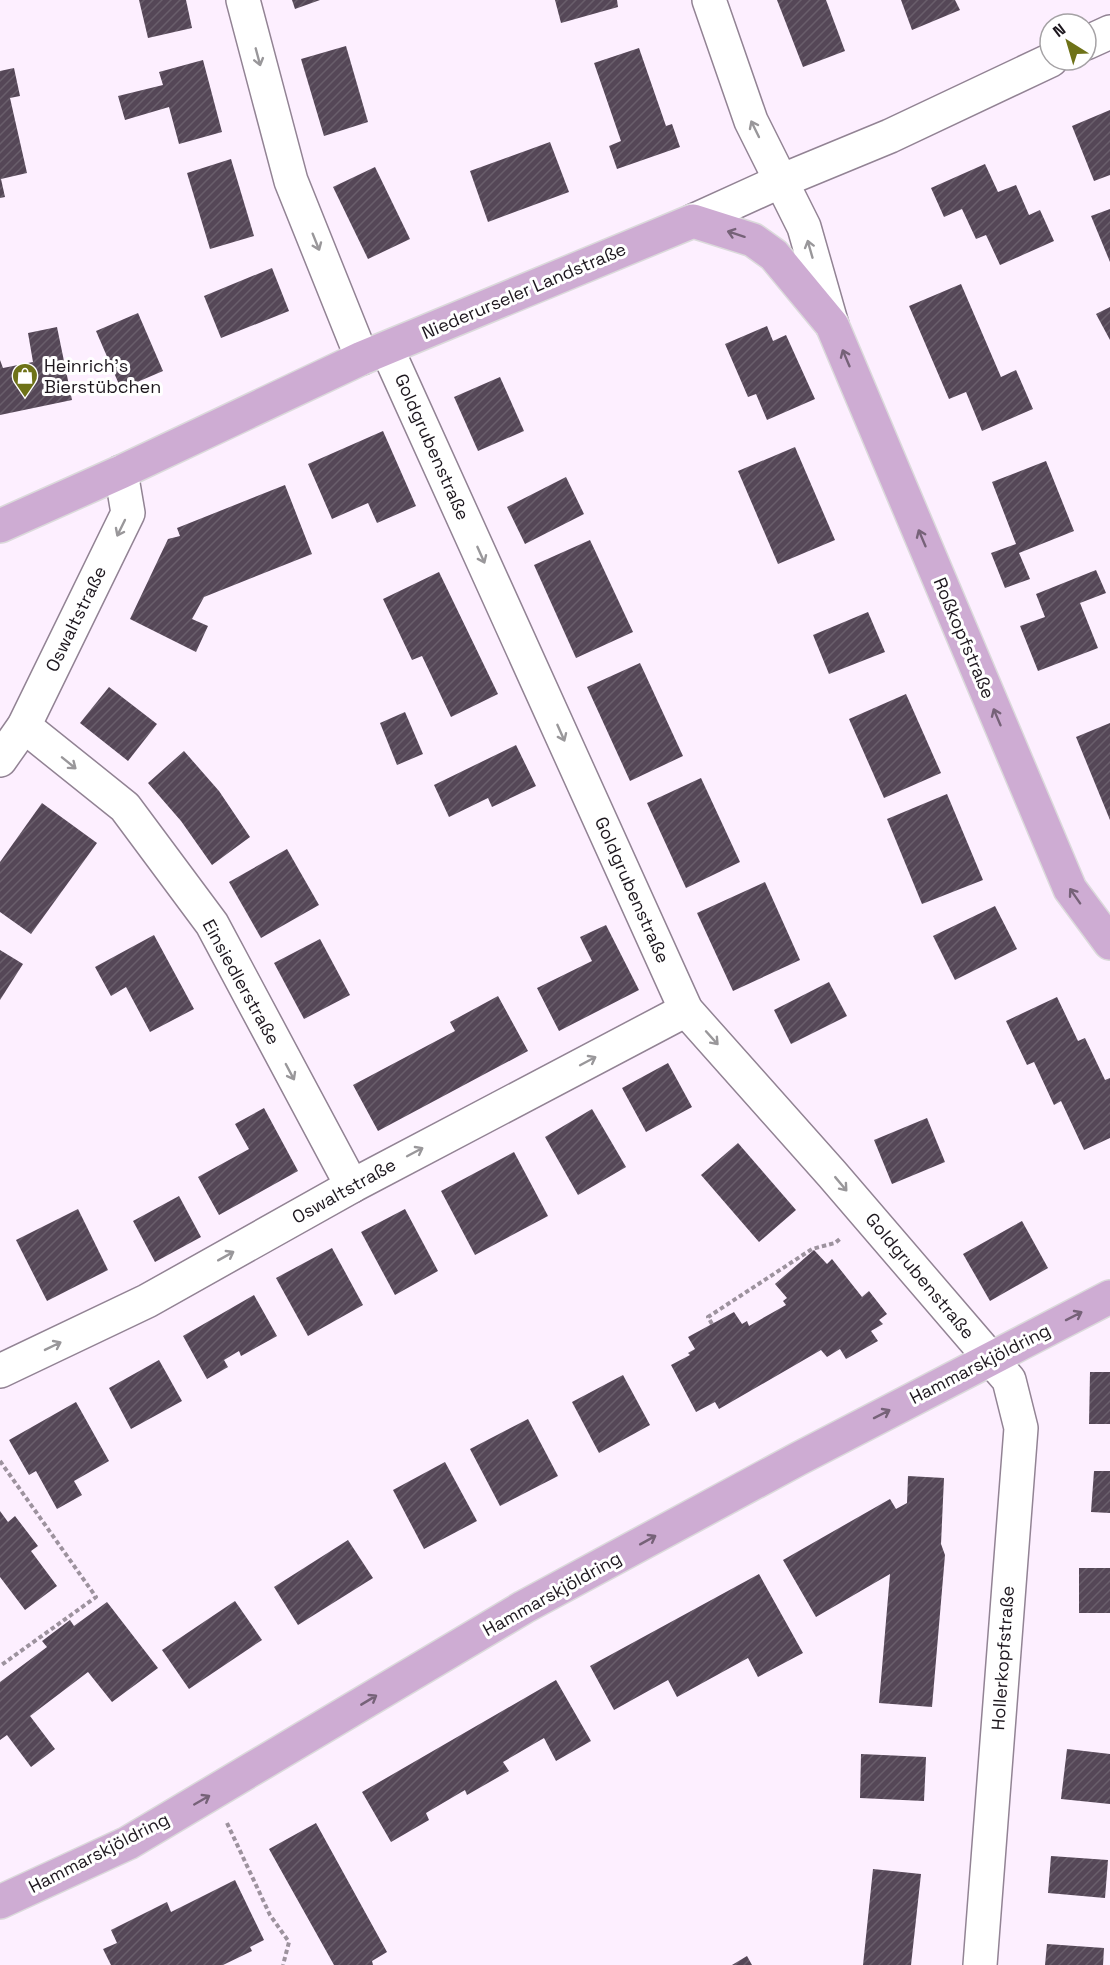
<svg xmlns="http://www.w3.org/2000/svg" width="1110" height="1965" font-family="'Space Grotesk',sans-serif">
  <style>
    .building { fill: url(#building-hatch) }
    .lines { fill: none; stroke-linecap: round; stroke-linejoin: round }
    .minor-casing { stroke: #928394; stroke-width: 36 }
    .major-casing { stroke: #dbdadb; stroke-width: 36 }
    .path { stroke: #9d929e; stroke-width: 4; stroke-dasharray: 4.5 3; stroke-linecap: butt }
    .minor { stroke: #fff; stroke-width: 33 }
    .major { stroke: #ceacd3; stroke-width: 33 }
    .oneway { stroke: #99979a }
    .oneway2 { stroke: #766278 }
    .labels { text-anchor: middle; stroke-width: 6; stroke-linejoin: round; paint-order: stroke }
    .street-label { font-size: 18px; fill: #1d171e; stroke: #fff }
    .poi-label { font-size: 18px; fill: #1d171e; stroke: #fff; text-anchor: start }
  </style>
  <defs>
    <pattern id="building-hatch" width="6" height="6" patternUnits="userSpaceOnUse" patternTransform="scale(1.5)"><rect width="6" height="6" fill="#554757"/><path d="M-1 1l2-2M0 6l6-6M5 7l2-2" fill="none" stroke="#695e6b"/></pattern>
  </defs>
  <rect width="100%" height="100%" fill="#fdefff"/>
  <g class="building">
    <polygon points="139,0 186,0 192,28 148,38"/>
    <polygon points="292,0 320,0 295,9"/>
    <polygon points="555,0 617,0 618,7 561,23"/>
    <polygon points="777,0 826,0 845,51 803,67"/>
    <polygon points="901,0 955,0 960,10 912,30"/>
    <polygon points="346,46 368,122 324,136 301,59"/>
    <polygon points="639,48 666,126 672,124 680,147 617,169 609,146 621,141 594,63"/>
    <polygon points="203,60 222,132 179,144 169,107 125,120 118,96 163,85 159,72"/>
    <polygon points="14,68 20,96 10,98 27,173 1,179 5,197 0,198 0,71"/>
    <polygon points="1110,110 1110,175 1094,181 1072,126"/>
    <polygon points="550,142 569,192 488,222 470,171"/>
    <polygon points="231,159 254,236 210,249 187,173"/>
    <polygon points="985,164 998,192 1016,185 1029,215 1040,210 1054,241 1000,265 986,235 976,239 962,209 944,217 931,188"/>
    <polygon points="375,167 410,239 368,259 333,187"/>
    <polygon points="1110,209 1110,262 1091,216"/>
    <polygon points="272,268 289,311 221,338 204,296"/>
    <polygon points="961,284 1001,377 1016,370 1033,409 982,431 966,392 949,399 909,306"/>
    <polygon points="1110,307 1110,340 1096,314"/>
    <polygon points="138,313 163,371 121,389 96,331"/>
    <polygon points="767,326 773,341 786,335 815,399 767,420 756,394 748,397 725,344"/>
    <polygon points="57,327 72,400 0,415 0,360 3,368 33,362 28,333"/>
    <polygon points="500,377 524,431 478,451 454,397"/>
    <polygon points="383,431 416,506 377,523 368,503 332,519 308,464"/>
    <polygon points="795,447 835,540 778,564 738,471"/>
    <polygon points="1046,461 1074,531 1019,553 1030,579 1005,588 991,553 1016,544 992,482"/>
    <polygon points="566,477 584,514 525,544 507,507"/>
    <polygon points="285,485 312,554 204,597 192,619 208,626 196,652 130,619 168,539 180,536 177,528"/>
    <polygon points="590,540 633,632 576,658 534,565"/>
    <polygon points="1096,570 1106,593 1080,603 1098,648 1038,671 1020,626 1045,617 1036,594"/>
    <polygon points="439,572 498,694 451,717 422,656 412,660 383,599"/>
    <polygon points="868,612 885,652 829,674 813,635"/>
    <polygon points="640,663 683,756 630,781 587,687"/>
    <polygon points="109,687 157,724 128,761 80,723"/>
    <polygon points="906,694 941,773 884,798 849,719"/>
    <polygon points="405,712 423,754 397,765 380,723"/>
    <polygon points="1110,723 1110,820 1076,737"/>
    <polygon points="516,745 536,786 492,807 488,798 449,817 434,785"/>
    <polygon points="184,751 219,791 250,837 212,865 181,821 148,783"/>
    <polygon points="701,778 740,862 686,888 647,803"/>
    <polygon points="947,794 983,880 922,904 887,819"/>
    <polygon points="42,803 97,843 31,934 0,912 0,862"/>
    <polygon points="287,849 319,905 261,938 229,882"/>
    <polygon points="765,882 800,960 733,991 697,913"/>
    <polygon points="995,906 1017,949 955,980 933,936"/>
    <polygon points="606,925 639,990 559,1031 537,988 592,961 580,937"/>
    <polygon points="154,935 194,1009 150,1032 126,987 111,996 95,967"/>
    <polygon points="320,939 350,995 304,1019 274,963"/>
    <polygon points="0,950 23,964 0,1000"/>
    <polygon points="829,982 847,1016 791,1044 774,1010"/>
    <polygon points="498,996 528,1051 378,1131 353,1085 455,1031 450,1022"/>
    <polygon points="1057,997 1078,1041 1085,1038 1105,1080 1110,1078 1110,1138 1084,1150 1061,1101 1054,1105 1034,1062 1027,1065 1006,1021"/>
    <polygon points="668,1063 692,1107 646,1132 622,1088"/>
    <polygon points="264,1108 298,1171 219,1215 198,1177 249,1149 235,1124"/>
    <polygon points="592,1109 626,1167 578,1195 545,1137"/>
    <polygon points="927,1118 945,1162 892,1184 874,1140"/>
    <polygon points="738,1143 796,1210 759,1242 701,1175"/>
    <polygon points="514,1152 548,1216 475,1255 441,1191"/>
    <polygon points="179,1196 201,1237 155,1262 133,1221"/>
    <polygon points="78,1209 108,1270 47,1301 16,1240"/>
    <polygon points="405,1209 438,1271 395,1295 361,1232"/>
    <polygon points="1022,1221 1048,1268 990,1301 963,1254"/>
    <polygon points="332,1248 363,1305 308,1336 276,1278"/>
    <polygon points="814,1250 827,1264 832,1259 862,1297 869,1291 887,1314 879,1320 883,1324 871,1331 878,1341 846,1359 840,1349 827,1357 821,1350 719,1409 715,1402 696,1412 671,1365 690,1355 688,1353 695,1349 688,1337 734,1312 742,1324 747,1321 749,1326 786,1305 783,1301 787,1298 775,1284"/>
    <polygon points="254,1295 277,1336 241,1356 239,1351 224,1360 228,1367 207,1379 183,1336"/>
    <polygon points="159,1360 182,1401 131,1429 109,1388"/>
    <polygon points="1090,1372 1110,1372 1110,1424 1089,1424"/>
    <polygon points="623,1375 650,1425 599,1453 572,1402"/>
    <polygon points="76,1402 109,1461 74,1481 82,1495 57,1509 36,1471 29,1475 9,1440"/>
    <polygon points="528,1419 558,1476 500,1506 470,1449"/>
    <polygon points="445,1462 477,1521 424,1549 393,1490"/>
    <polygon points="1094,1471 1110,1471 1110,1513 1091,1512"/>
    <polygon points="908,1476 944,1478 941,1544 945,1555 932,1707 879,1703 890,1574 816,1617 783,1560 890,1499 896,1509 907,1503"/>
    <polygon points="0,1511 8,1522 15,1516 38,1546 31,1551 57,1586 25,1610 0,1577"/>
    <polygon points="348,1540 373,1578 298,1625 274,1587"/>
    <rect x="1079" y="1568" width="31" height="45"/>
    <polygon points="759,1574 803,1653 758,1677 748,1658 677,1697 668,1680 614,1710 590,1666"/>
    <polygon points="235,1601 262,1640 189,1689 162,1650"/>
    <polygon points="107,1602 158,1668 112,1702 88,1672 30,1716 55,1749 31,1767 7,1735 0,1740 0,1682 47,1647 42,1641 70,1620 74,1626"/>
    <polygon points="556,1680 591,1741 556,1761 544,1738 503,1762 509,1771 467,1795 465,1790 426,1813 429,1820 391,1842 362,1792"/>
    <polygon points="1067,1749 1110,1754 1110,1804 1061,1799"/>
    <polygon points="861,1754 926,1757 924,1801 860,1798"/>
    <polygon points="316,1823 387,1952 372,1961 373,1965 334,1965 269,1849"/>
    <polygon points="1051,1856 1108,1860 1105,1898 1048,1893"/>
    <polygon points="873,1869 921,1874 911,1965 863,1965"/>
    <polygon points="235,1880 264,1940 250,1947 252,1951 223,1965 111,1965 103,1949 117,1943 111,1930 167,1902 171,1912"/>
    <polygon points="1047,1944 1104,1948 1103,1965 1045,1965"/>
    <polygon points="747,1956 752,1965 732,1965"/>
  </g>
  <g class="lines">
    <defs>
      <g id="minor">
        <polyline points="243,0 291,181 362,358"/>
        <polyline points="709,0 751,121 804,227 832,325"/>
        <polyline points="1086,43 1110,32"/>
        <polyline points="693,221 781,181 890,136 1051,60"/>
        <polyline points="387,349 686,1010 832,1174 1009,1380 1021,1428 980,1965"/>
        <polyline points="24,726 125,807 212,924 352,1186"/>
        <polyline points="0,760 24,726 128,513 121,472"/>
        <polyline points="0,1371 147,1301 352,1186 686,1010"/>
      </g>
      <g id="major">
        <polyline points="0,526 121,472 362,358 693,221 753,240 774,255 832,325 1070,889 1110,943"/>
        <polyline points="0,1902 128,1843 524,1607 798,1459 1110,1297"/>
      </g>
    </defs>
    <use href="#minor" class="minor-casing"/>
    <use href="#major" class="major-casing"/>
    <g class="path">
      <polyline points="712,1324 708,1317 812,1249 835,1243 841,1238"/>
      <polyline points="0,1461 96,1597 0,1666"/>
      <polyline points="227,1823 270,1915 289,1942 283,1965"/>
    </g>
    <use href="#minor" class="minor"/>
    <use href="#major" class="major"/>
  </g>
  <defs><path id="oneway-shaft" d="M-6 0H5M1.5-3L5.5 0L1.5 3" fill="none" stroke-width="1.6" stroke-linecap="round" stroke-linejoin="round" transform="scale(1.5)"/></defs>
  <g class="oneway">
    <use href="#oneway-shaft" transform="translate(258 57) rotate(75)"/>
    <use href="#oneway-shaft" transform="translate(755 129) rotate(-116)"/>
    <use href="#oneway-shaft" transform="translate(316 242) rotate(68)"/>
    <use href="#oneway-shaft" transform="translate(810 249) rotate(-106)"/>
    <use href="#oneway-shaft" transform="translate(121 528) rotate(116)"/>
    <use href="#oneway-shaft" transform="translate(481 555) rotate(66)"/>
    <use href="#oneway-shaft" transform="translate(561 733) rotate(66)"/>
    <use href="#oneway-shaft" transform="translate(69 763) rotate(39)"/>
    <use href="#oneway-shaft" transform="translate(712 1038) rotate(48)"/>
    <use href="#oneway-shaft" transform="translate(588 1061) rotate(-28)"/>
    <use href="#oneway-shaft" transform="translate(290 1072) rotate(62)"/>
    <use href="#oneway-shaft" transform="translate(415 1152) rotate(-28)"/>
    <use href="#oneway-shaft" transform="translate(841 1184) rotate(50)"/>
    <use href="#oneway-shaft" transform="translate(226 1256) rotate(-29)"/>
    <use href="#oneway-shaft" transform="translate(53 1346) rotate(-26)"/>
  </g>
  <g class="oneway2">
    <use href="#oneway-shaft" transform="translate(736 234) rotate(-162)"/>
    <use href="#oneway-shaft" transform="translate(846 358) rotate(-113)"/>
    <use href="#oneway-shaft" transform="translate(922 538) rotate(-113)"/>
    <use href="#oneway-shaft" transform="translate(997 717) rotate(-113)"/>
    <use href="#oneway-shaft" transform="translate(1075 896) rotate(-125)"/>
    <use href="#oneway-shaft" transform="translate(1074 1316) rotate(-27)"/>
    <use href="#oneway-shaft" transform="translate(882 1414) rotate(-27)"/>
    <use href="#oneway-shaft" transform="translate(648 1540) rotate(-29)"/>
    <use href="#oneway-shaft" transform="translate(369 1700) rotate(-31)"/>
    <use href="#oneway-shaft" transform="translate(202 1800) rotate(-30)"/>
  </g>
  <defs>
    <symbol id="shop-pin" viewBox="-11 -11 22 30"><path d="M0 17L-7.5 6A9.5 9.5 0 1 1 7.5 6Z" fill="#6e7218" stroke="#fff"/><path d="M-5-2.5h2.3a2.7 3.5 0 0 1 5.4 0H5L5.5 6h-11ZM-1.5-2.5h3a1.5 2.3 0 0 0-3 0Z" fill="#fff"/></symbol>
  </defs>
  <g fill-rule="evenodd">
    <use href="#shop-pin" x="10" y="361" width="30" height="40"/>
  </g>
  <g class="labels">
    <g class="street-label">
      <text transform="translate(524 291) rotate(-23)" y="6">Niederurseler Landstraße</text>
      <text transform="translate(432 447) rotate(66)" y="6">Goldgrubenstraße</text>
      <text transform="translate(76 619) rotate(-64)" y="6">Oswaltstraße</text>
      <text transform="translate(964 638) rotate(67)" y="6">Roßkopfstraße</text>
      <text transform="translate(632 890) rotate(66)" y="6">Goldgrubenstraße</text>
      <text transform="translate(241 982) rotate(61)" y="6">Einsiedlerstraße</text>
      <text transform="translate(344 1191) rotate(-29)" y="6">Oswaltstraße</text>
      <text transform="translate(920 1276) rotate(50)" y="6">Goldgrubenstraße</text>
      <text transform="translate(980 1364) rotate(-27)" y="6">Hammarskjöldring</text>
      <text transform="translate(552 1594) rotate(-29)" y="6">Hammarskjöldring</text>
      <text transform="translate(1003 1658) rotate(-86)" y="6">Hollerkopfstraße</text>
      <text transform="translate(99 1853) rotate(-27)" y="6">Hammarskjöldring</text>
    </g>
    <g class="poi-label">
      <text x="44" y="372">Heinrich's<tspan x="44" dy="21">Bierstübchen</tspan></text>
    </g>
  </g>
  <g transform="translate(1068 42) rotate(323)"><circle r="28" fill="#ffffff" stroke="#a5a2a5" stroke-width="1.5"/>
  <path d="M0-4.5L10 22L0 15L-10 22Z" fill="#6e7218"/>
  <text y="-9" font-size="16" font-weight="bold" text-anchor="middle" fill="#1d171e">N</text>
  </g>
</svg>
